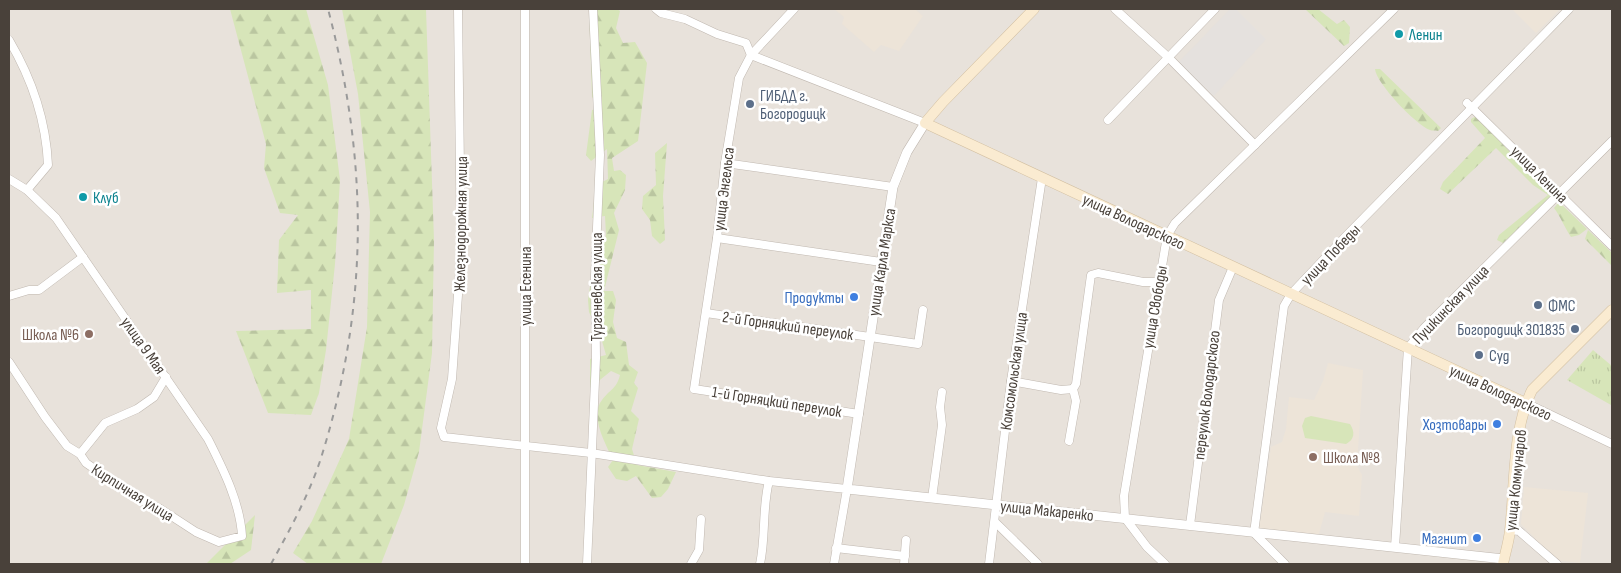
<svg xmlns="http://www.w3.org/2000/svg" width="1621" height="573" font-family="'Sofia Sans Condensed',sans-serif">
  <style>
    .residential { fill: #e8e2db }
    .industrial { fill: #e5e1de }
    .education { fill: #ede4d8 }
    .green { fill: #d7e5b9 }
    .forest { fill: url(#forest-firs) }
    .park { fill: url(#park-tufts) }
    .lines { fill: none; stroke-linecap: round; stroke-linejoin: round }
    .minor-casing { stroke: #c0b8b0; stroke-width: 9 }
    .tertiary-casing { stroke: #c0b8b0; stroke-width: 10 }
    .secondary-casing { stroke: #d3c0a2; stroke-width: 11 }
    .minor { stroke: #fff; stroke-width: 8 }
    .tertiary { stroke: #fff; stroke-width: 9 }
    .secondary { stroke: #faebd1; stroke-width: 10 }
    .rail { stroke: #9a9a9a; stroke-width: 2; stroke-dasharray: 6 6; stroke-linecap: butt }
    .culture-dot { fill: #0f9aa8; stroke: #fff; stroke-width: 2 }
    .service-dot { fill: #5c6f8a; stroke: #fff; stroke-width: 2 }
    .shop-dot { fill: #3f7fe0; stroke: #fff; stroke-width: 2 }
    .education-dot { fill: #8d6e63; stroke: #fff; stroke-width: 2 }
    .labels { text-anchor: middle; stroke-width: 5; stroke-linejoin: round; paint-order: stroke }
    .culture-label { font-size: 16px; fill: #0d838f; stroke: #fff; text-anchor: start }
    .service-label { font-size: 16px; fill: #4e5e75; stroke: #fff; text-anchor: start }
    .street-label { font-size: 16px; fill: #49413a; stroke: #fff }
    .shop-label { font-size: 16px; fill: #366cbe; stroke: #fff; text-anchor: end }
    .education-label { font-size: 16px; fill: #785e54; stroke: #fff; text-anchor: end }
  </style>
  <defs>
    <pattern id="forest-firs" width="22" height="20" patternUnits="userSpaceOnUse" patternTransform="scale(1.25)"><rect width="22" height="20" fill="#d7e5b9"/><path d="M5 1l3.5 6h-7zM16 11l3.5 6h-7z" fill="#bac6a0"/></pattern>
    <pattern id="park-tufts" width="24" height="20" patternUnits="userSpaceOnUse" patternTransform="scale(1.25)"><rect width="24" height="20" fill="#d7e5b9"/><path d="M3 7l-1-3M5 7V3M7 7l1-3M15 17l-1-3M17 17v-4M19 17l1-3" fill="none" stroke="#bac6a0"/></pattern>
  </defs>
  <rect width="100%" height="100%" fill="#f5f1ed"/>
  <rect class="residential" x="9" y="9" width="1603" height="555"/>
  <polygon class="industrial" points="1230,9 1236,9 1266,39 1214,96 1178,63"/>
  <g class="education">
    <polygon points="834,9 915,9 923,16 899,51 881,45 874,52 842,24 844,17"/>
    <polygon points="1512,9 1560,9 1536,33"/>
    <polygon points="1328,363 1363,370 1357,466 1362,475 1359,516 1325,512 1318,537 1259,530 1271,447 1282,442 1286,429 1289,397 1314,400 1323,381"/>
    <polygon points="1524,487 1588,493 1580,563 1556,560 1521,524"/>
  </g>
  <path class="green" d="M1311,416L1350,424C1355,432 1355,439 1346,444L1305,438L1302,426L1305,418Z"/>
  <g class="forest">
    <polygon points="230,9 306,9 328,85 340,180 335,264 326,350 319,393 311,415 268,413 236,331 311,329 311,290 277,293 279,240 298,215 280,213 264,168 266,144"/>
    <polygon points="342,9 426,9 434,240 432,353 419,452 404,505 381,564 308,564 293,553 312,521 349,439 367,327 370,212 358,94"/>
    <path d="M589,9H617L620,11L616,28L623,43L635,42L647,63L638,141L612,158L614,171L620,170L626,175L625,190L614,213L619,230L604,291H613L616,300L613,322L617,338L626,342L629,365L638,372L634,383L638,388L631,411L639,419L632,449L637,465L676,472L668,489L661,497L652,498L636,476L627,481L616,479L608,467L613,460C606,444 589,416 602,400C610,389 616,390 620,375L611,371L590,388V359L606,355L602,341L589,312L588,300L592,273L601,254L606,235L605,216L592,218L596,185L608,179L607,149L591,161L586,155L592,110L602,108L592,97Z"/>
    <polygon points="1305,9 1318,9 1337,24 1344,20 1350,27 1349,43 1344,46"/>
    <path d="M1375,69H1380L1441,128L1438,131C1435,130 1432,131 1430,130C1416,125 1376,83 1375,69Z"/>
    <polygon points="1476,116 1552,196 1503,243 1497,240 1499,235 1548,195 1533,185 1496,148 1448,194 1440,189 1443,182 1485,138 1471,122 1471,119"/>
    <polygon points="667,143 663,196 665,240 660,244 652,236 650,220 642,209 643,196 656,185 655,153"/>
    <path d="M1559,202L1587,229L1579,235L1571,237C1564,227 1561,217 1554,208Z"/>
    <polygon points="1588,230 1612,253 1612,266 1585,239"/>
    <polygon points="255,515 251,550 230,564 206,564"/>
  </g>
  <polygon class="park" points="1593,350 1612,366 1611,405 1567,380"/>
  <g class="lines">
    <defs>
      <g id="minor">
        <polyline points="458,9 461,253 452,379 441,428 444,437 591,453 769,481 847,489 834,564"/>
        <polyline points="525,9 525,564"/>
        <polyline points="656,9 661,13 685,19 717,34 746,43 751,55 925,123"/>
        <polyline points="794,9 751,55 739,78 725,163 717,238 694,389 859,414"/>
        <polyline points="1115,9 1168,57 1255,145"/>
        <path d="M9,40C32,79 46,119 48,165L27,190"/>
        <polyline points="1467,103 1612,246"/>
        <polyline points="1108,120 1215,9"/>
        <polyline points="725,163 893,187"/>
        <path d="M9,179L27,190L56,218L208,439C223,469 240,502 242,536L219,542L196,532L159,508L137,498L86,463L80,454L67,446L45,417L9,362"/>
        <polyline points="717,238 881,262"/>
        <polyline points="9,296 29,290 39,290 83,257"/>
        <polyline points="706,313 918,344 923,310"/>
        <polyline points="1011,381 1061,390 1073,389"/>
        <polyline points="1526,403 1612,444"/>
        <polyline points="1069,441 1076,401 1073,389 1076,384 1091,275 1098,273 1143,282 1158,282"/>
        <polyline points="80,454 105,423 137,409 154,397 166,377"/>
        <polyline points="932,498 942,425 940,407 942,392"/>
        <polyline points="995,522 1038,564"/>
        <polyline points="1190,525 1219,300 1233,267"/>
        <polyline points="1510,530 1519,531 1557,564"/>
        <polyline points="1395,547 1408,348 1424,328 1612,141"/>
        <polyline points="836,548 905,556"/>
        <polyline points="587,564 596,358 595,276 600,155 593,9"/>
        <polyline points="691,564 699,550 701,519"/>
        <path d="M760,564C766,536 762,508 769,481"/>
        <polyline points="904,564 906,540"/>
        <polyline points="989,564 1011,381 1042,178"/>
        <polyline points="1165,564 1147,547 1125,518 1124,496 1167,236 1175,223 1394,9"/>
        <polyline points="1285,564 1254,533 1284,306 1291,294 1346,236 1569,9"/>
      </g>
      <polyline id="tertiary" points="925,123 907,152 893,187 847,489 1504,559"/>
      <g id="secondary">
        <polyline points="1034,9 943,102 925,123 1526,403"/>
        <path d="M1503,564C1505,553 1509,542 1510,530C1515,486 1512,430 1532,390L1612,310"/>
      </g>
    </defs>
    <use href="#minor" class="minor-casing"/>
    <use href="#tertiary" class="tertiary-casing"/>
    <use href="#secondary" class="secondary-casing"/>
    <use href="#minor" class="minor"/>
    <use href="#tertiary" class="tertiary"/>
    <use href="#secondary" class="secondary"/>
    <path class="rail" d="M271,564C289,531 308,497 320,461C369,308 369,164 328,9"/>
  </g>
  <g class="culture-dot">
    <circle cx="1399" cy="34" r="5"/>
    <circle cx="83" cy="197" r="5"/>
  </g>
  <g class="service-dot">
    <circle cx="750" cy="104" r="5"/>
    <circle cx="1538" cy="305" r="5"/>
    <circle cx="1575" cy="329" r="5"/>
    <circle cx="1479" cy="355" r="5"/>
  </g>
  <g class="shop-dot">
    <circle cx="854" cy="297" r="5"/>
    <circle cx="1497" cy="424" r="5"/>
    <circle cx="1477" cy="538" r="5"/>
  </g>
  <g class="education-dot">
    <circle cx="89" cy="334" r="5"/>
    <circle cx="1313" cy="457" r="5"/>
  </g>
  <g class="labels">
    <g class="culture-label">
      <text x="1409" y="40">Ленин</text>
      <text x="93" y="203">Клуб</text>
    </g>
    <g class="service-label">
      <text x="760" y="101">ГИБДД г.<tspan x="760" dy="18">Богородицк</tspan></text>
      <text x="1548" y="311">ФМС</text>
      <text x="1565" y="335" text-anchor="end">Богородицк 301835</text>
      <text x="1489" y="361">Суд</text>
    </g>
    <g class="street-label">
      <text transform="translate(1540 174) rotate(45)" y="6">улица Ленина</text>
      <text transform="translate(723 189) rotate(-83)" y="6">улица Энгельса</text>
      <text transform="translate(1134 221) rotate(25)" y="6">улица Володарского</text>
      <text transform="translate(460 224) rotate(-89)" y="6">Железнодорожная улица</text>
      <text transform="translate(1330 254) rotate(-46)" y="6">улица Победы</text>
      <text transform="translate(881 262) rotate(-81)" y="6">улица Карла Маркса</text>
      <text transform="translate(525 286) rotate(-90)" y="6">улица Есенина</text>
      <text transform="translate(596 287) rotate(-90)" y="6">Тургеневская улица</text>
      <text transform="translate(1450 304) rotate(-46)" y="6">Пушкинская улица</text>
      <text transform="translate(1154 307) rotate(-80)" y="6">улица Свободы</text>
      <text transform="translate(788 325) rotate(8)" y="6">2-й Горняцкий переулок</text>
      <text transform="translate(144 345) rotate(55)" y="6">улица 9 Мая</text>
      <text transform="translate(1013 371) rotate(-82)" y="6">Комсомольская улица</text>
      <text transform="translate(1501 392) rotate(25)" y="6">улица Володарского</text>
      <text transform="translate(1206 395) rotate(-83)" y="6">переулок Володарского</text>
      <text transform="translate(777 401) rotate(9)" y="6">1-й Горняцкий переулок</text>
      <text transform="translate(1515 480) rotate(-84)" y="6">улица Коммунаров</text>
      <text transform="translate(133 492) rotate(32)" y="6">Кирпичная улица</text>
      <text transform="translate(1047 510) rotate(6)" y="6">улица Макаренко</text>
    </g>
    <g class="shop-label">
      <text x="844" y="303">Продукты</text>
      <text x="1487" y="430">Хозтовары</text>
      <text x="1467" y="544">Магнит</text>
    </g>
    <g class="education-label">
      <text x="79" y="340">Школа №6</text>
      <text x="1323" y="463" text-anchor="start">Школа №8</text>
    </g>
  </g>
  <rect width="1621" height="573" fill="none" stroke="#49413a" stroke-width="20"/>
</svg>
